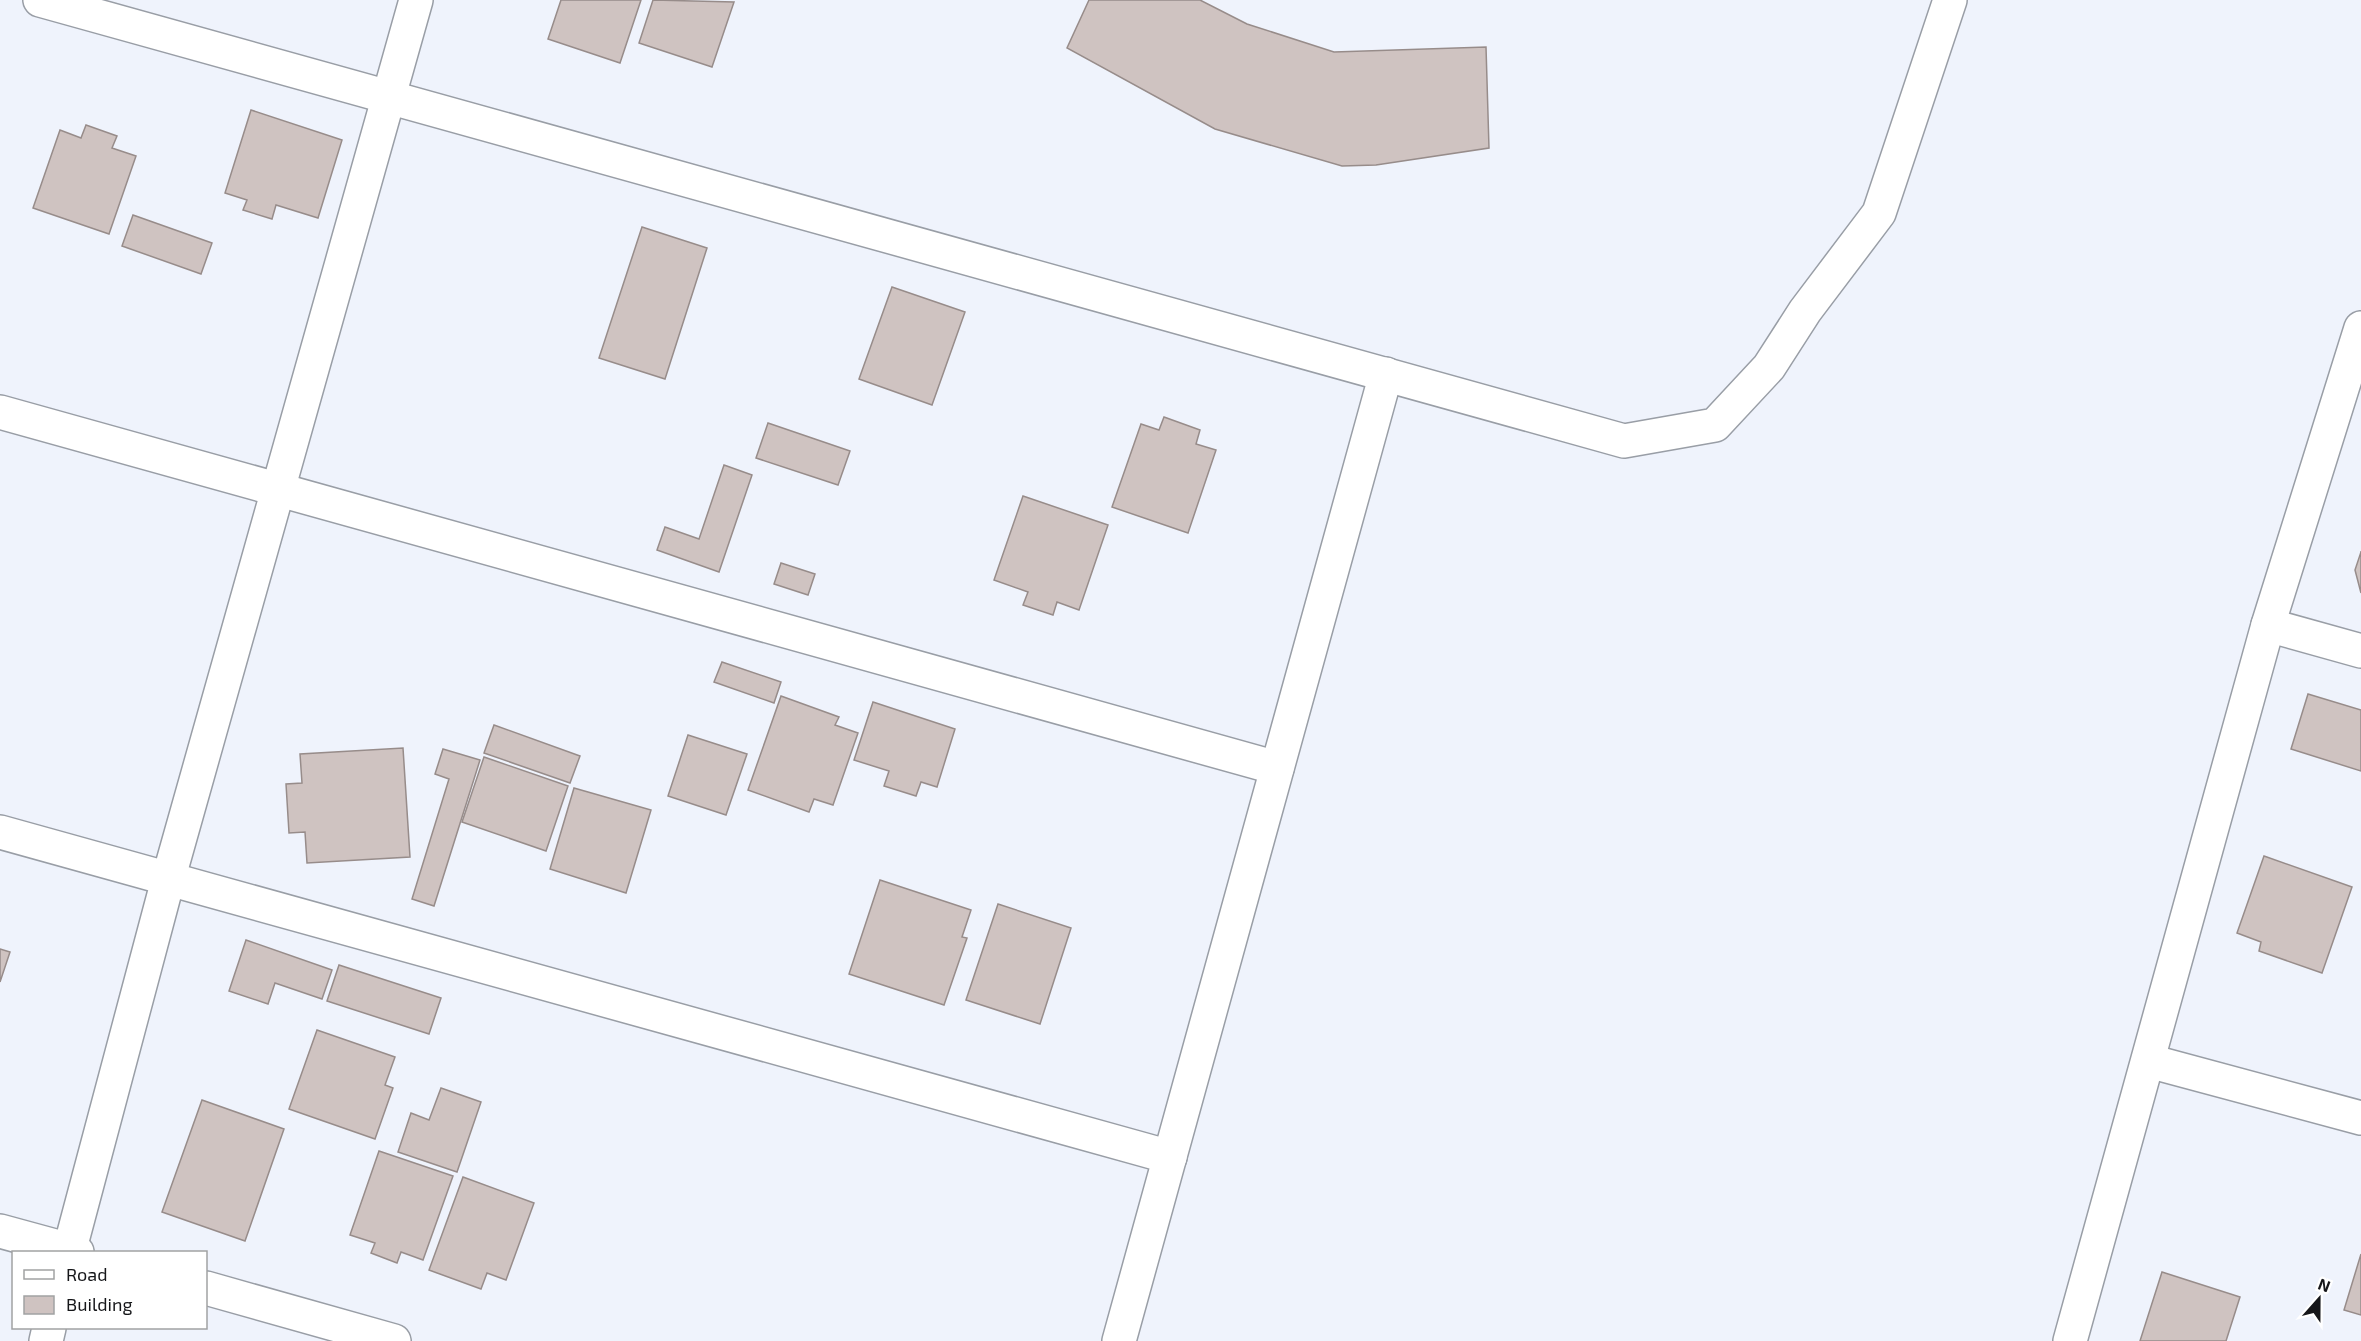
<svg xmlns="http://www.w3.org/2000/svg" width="2361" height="1341" font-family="'Exo 2',sans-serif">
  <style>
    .building { fill: #cfc3c1; stroke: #978c8a; stroke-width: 1.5 }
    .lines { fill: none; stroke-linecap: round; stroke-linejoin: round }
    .minor-casing { stroke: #999ea6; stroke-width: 36 }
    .minor { stroke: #fff; stroke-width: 33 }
  </style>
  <rect width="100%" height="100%" fill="#eff3fc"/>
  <g class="building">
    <polygon points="561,0 641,0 620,63 548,39"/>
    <polygon points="653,0 734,2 712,67 639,43"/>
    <polygon points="1089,0 1200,0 1247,24 1334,52 1486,47 1489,148 1376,165 1342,166 1215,129 1067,48"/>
    <polygon points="251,110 342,140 318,218 276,205 272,219 243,210 247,200 225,193"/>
    <polygon points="86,125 117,136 112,148 136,156 109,234 33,208 60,130 81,138"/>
    <polygon points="133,215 212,243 201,274 122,246"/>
    <polygon points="642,227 707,248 665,379 599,358"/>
    <polygon points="892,287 965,312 932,405 859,379"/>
    <polygon points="1164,417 1200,430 1196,444 1216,450 1188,533 1112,507 1141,424 1159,430"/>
    <polygon points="768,423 850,451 838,485 756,458"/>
    <polygon points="724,465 752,475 719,572 657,550 665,527 699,539"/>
    <polygon points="1023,496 1108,525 1079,610 1057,602 1053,615 1023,605 1028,592 994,580"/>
    <polygon points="2361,552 2361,551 2361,593 2355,570"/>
    <polygon points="781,563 815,574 808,595 774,584"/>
    <polygon points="722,662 781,682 774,703 714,682"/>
    <polygon points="2308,694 2361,710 2361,771 2291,749"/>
    <polygon points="781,696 839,717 835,725 858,733 833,805 814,799 809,812 748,790"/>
    <polygon points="873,702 955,729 937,787 921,782 916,796 884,786 889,771 854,760"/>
    <polygon points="494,725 580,756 570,783 484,753"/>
    <polygon points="688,735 747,754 726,815 668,796"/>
    <polygon points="403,748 410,857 307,863 305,832 289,833 286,784 302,783 300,754"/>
    <polygon points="443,749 480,760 434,906 412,899 449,779 435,774"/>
    <polygon points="484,757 568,786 546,851 462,822"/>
    <polygon points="574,788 651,810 626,893 550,869"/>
    <polygon points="2264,856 2352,887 2322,973 2259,951 2261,942 2237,933"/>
    <polygon points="880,880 971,910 962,937 967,938 944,1005 849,974"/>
    <polygon points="998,904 1071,928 1040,1024 966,1000"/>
    <polygon points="246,940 332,970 322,999 275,983 268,1004 229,991"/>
    <polygon points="0,949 10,952 0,982"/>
    <polygon points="339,965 441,998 429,1034 327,1001"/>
    <polygon points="317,1030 395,1057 385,1085 393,1088 375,1139 289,1109"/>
    <polygon points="441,1088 481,1102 457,1172 398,1152 411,1113 429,1120"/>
    <polygon points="202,1100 284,1129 245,1241 162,1212"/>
    <polygon points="379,1151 453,1176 423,1260 401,1252 397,1263 371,1253 375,1243 350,1235"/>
    <polygon points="463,1177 534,1203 506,1280 487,1273 481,1289 429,1270"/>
    <polygon points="2361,1254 2361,1315 2344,1310"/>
    <polygon points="2162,1272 2240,1297 2226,1341 2140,1341"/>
  </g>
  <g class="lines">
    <defs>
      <g id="minor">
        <polyline points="40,0 1624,441 1715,425 1769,367 1805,311 1879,213 1950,0"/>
        <polyline points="0,412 1277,768"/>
        <polyline points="2268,625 2361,651"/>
        <polyline points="0,832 1170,1157"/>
        <polyline points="2149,1061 2361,1118"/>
        <polyline points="0,1231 77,1252"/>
        <polyline points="69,1252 168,880 416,0"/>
        <polyline points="206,1288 394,1341"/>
        <polyline points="46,1341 49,1328"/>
        <polyline points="1119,1341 1386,374"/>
        <polyline points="2070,1341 2268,625 2361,328"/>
      </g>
    </defs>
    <use href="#minor" class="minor-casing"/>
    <use href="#minor" class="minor"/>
  </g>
  <rect x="12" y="1251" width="195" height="78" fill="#ffffff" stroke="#a1a2a3" stroke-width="1.5"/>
  <rect x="24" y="1270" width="30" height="9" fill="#ffffff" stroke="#a1a2a3" stroke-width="1.5"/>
  <text x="66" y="1281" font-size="18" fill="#151619">Road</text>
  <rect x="24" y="1296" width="30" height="18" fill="#cfc3c1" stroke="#a1a2a3" stroke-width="1.5"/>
  <text x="66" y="1311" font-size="18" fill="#151619">Building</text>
  <g transform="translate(2319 1299) rotate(21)" stroke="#ffffff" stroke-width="4.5" paint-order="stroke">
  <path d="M0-4.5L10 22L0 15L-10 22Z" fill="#151619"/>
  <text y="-9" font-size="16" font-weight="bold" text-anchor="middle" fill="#151619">N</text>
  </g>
</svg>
